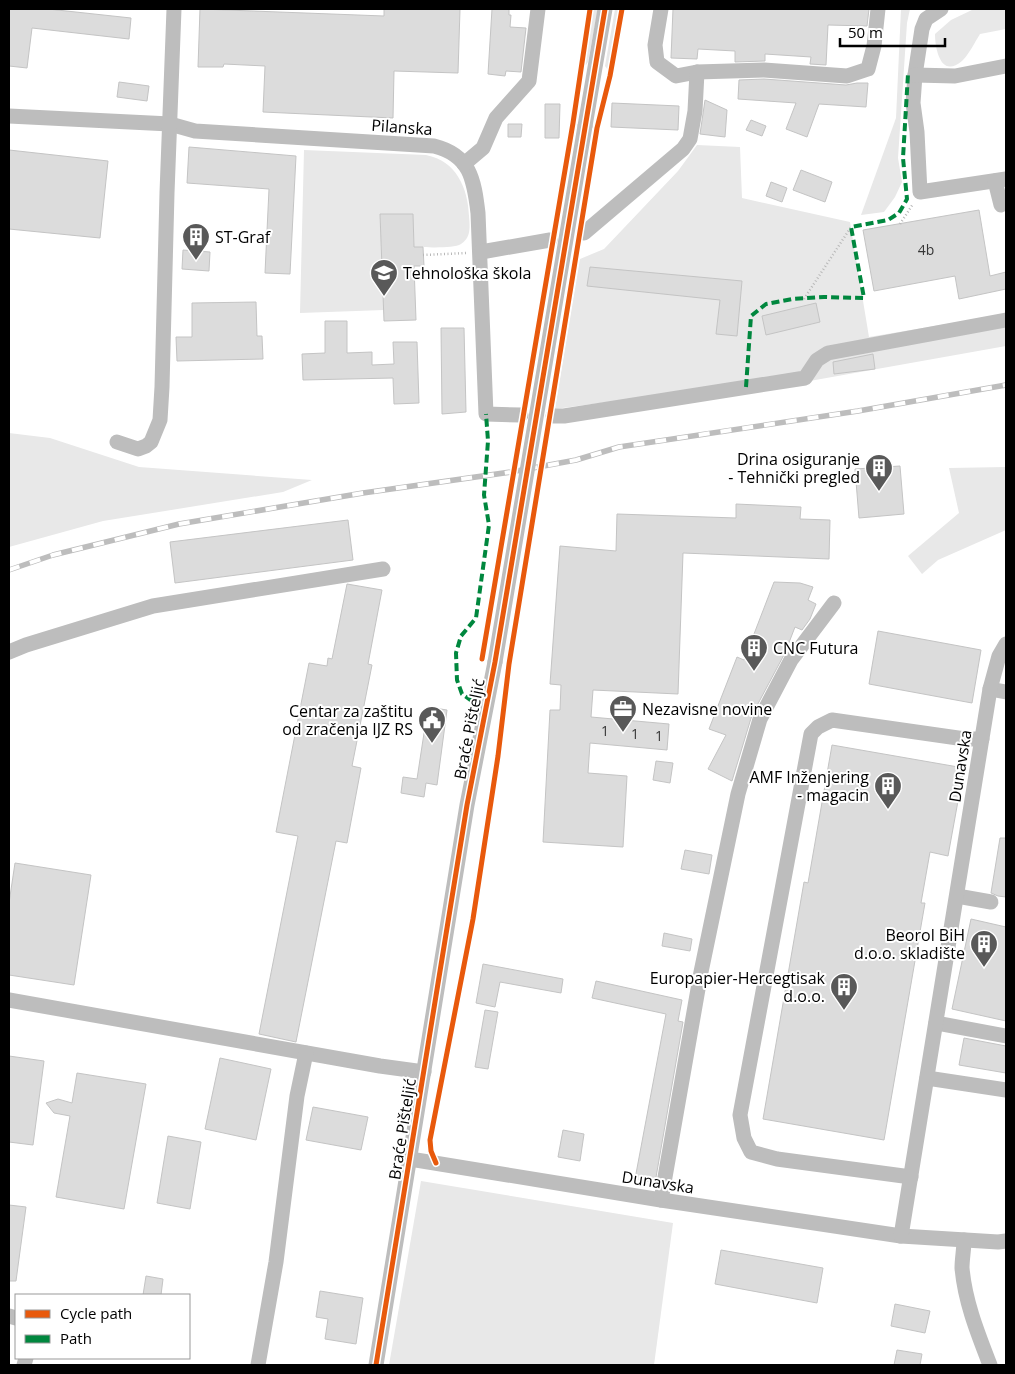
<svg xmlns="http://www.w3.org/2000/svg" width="1015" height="1374" font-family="'Open Sans',sans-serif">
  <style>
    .green { fill: #e8e8e8 }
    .building { fill: #dcdcdc; stroke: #c4c4c4 }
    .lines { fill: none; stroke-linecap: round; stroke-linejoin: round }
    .path { stroke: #b8b8b8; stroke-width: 2.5; stroke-dasharray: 1 2.5; stroke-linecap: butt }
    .minor { stroke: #bdbdbd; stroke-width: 15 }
    .rail-casing { stroke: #bdbdbd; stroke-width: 5.5 }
    .rail { stroke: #fff; stroke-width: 4; stroke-dasharray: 11; stroke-linecap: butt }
    .minor-bridge { stroke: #bdbdbd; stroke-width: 15 }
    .quiet { stroke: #00873e; stroke-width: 4; stroke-dasharray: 8 4; stroke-linecap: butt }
    .cycleway-casing { stroke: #fff; stroke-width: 8 }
    .cycleway { stroke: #e8590c; stroke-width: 5 }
    .labels { text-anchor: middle; stroke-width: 4; stroke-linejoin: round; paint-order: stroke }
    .number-label { font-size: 14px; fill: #373737 }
    .street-label { font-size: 16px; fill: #000; stroke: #fff }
    .poi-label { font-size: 16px; fill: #000; stroke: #fff; text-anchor: end }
  </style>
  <rect width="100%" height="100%" fill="#fff"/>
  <g class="green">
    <polygon points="592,9 598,9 588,62 586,65 583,63 583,60"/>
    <polygon points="615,9 620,9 610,67 608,70 605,66"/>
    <polygon points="901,9 910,9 907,23 898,158 902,182 895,197 884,212 861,215 896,118"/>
    <path d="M974,9H1006V29L980,34C975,42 969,54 962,61C941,79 935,49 935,34L951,20Z"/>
    <polygon points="697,145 740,147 742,198 850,222 869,337 1006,314 1006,346 742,393 742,384 555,409 580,259 604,249 678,171"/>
    <path d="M304,150L426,155C457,161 468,189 469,216C470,227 471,238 461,244C453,249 425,247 414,247L413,214H380L384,310L300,313Z"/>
    <polygon points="9,433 50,438 139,467 312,480 283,492 103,521 9,547"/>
    <polygon points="1006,467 1006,530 938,560 922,574 908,556 959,513 949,468"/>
    <polygon points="421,1181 673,1223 654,1365 389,1365"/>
  </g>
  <g class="building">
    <polygon points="9,9 48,9 131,18 129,39 32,28 27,68 9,66"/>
    <polygon points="200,9 384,16 384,9 460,9 458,73 394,71 393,118 263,112 265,66 224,64 223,67 198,67"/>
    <polygon points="492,9 509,9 509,15 511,15 510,27 526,28 521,72 506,71 505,76 488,74"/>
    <polygon points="673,9 869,9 867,26 828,25 826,65 810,64 811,57 765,54 765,61 735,62 735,51 698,49 697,59 671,58"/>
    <polygon points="764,79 846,85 857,83 868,83 866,107 819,104 807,137 786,129 796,103 738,99 739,80"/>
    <polygon points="119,82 149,86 147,101 117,97"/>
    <polygon points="705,100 727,110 725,137 700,134"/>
    <polygon points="612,103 679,106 678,130 611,127"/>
    <polygon points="545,104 560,104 559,138 545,138"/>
    <polygon points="751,120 766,126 762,136 746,130"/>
    <polygon points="508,124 522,124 521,137 508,137"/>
    <polygon points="189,147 296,156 290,274 265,273 269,189 187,183"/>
    <polygon points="9,150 108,161 100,238 9,229"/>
    <polygon points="801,170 832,182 825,202 793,190"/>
    <polygon points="771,182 787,188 782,202 766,196"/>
    <polygon points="979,210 990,276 1006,272 1006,289 959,299 955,276 874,291 863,230"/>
    <polygon points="380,214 413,214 414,247 423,247 424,266 414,266 416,320 384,321"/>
    <polygon points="183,250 210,252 209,271 182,269"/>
    <polygon points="590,267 742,281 737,336 716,334 720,300 587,286"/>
    <polygon points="256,302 257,336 262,336 263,359 177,361 176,337 192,337 192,303"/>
    <polygon points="816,303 820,322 766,335 762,316"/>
    <polygon points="325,321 347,321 347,353 372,352 372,365 394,364 393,342 417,342 419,403 394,404 393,378 303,380 302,354 325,353"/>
    <polygon points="441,328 464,328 466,412 442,414"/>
    <polygon points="873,354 875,369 834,374 833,362"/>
    <polygon points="900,466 904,514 859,518 855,469"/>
    <polygon points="736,504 801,507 800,519 830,520 829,559 683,553 678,694 593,690 591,717 669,724 667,750 590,743 588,773 627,776 623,847 543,842 550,710 560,710 561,685 550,684 560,546 616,551 617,514 736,518"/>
    <polygon points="348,520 353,560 175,583 170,542"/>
    <polygon points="774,582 800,583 813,587 808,600 816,604 810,619 802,630 795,627 785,653 752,715 732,781 708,769 726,735 709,729 737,657 744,660"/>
    <polygon points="347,584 382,590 368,664 372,665 352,766 361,768 347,843 336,841 296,1042 259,1034 298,836 276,832 309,663 327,666 328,658 332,659"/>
    <polygon points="878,631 981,650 972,703 869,684"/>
    <polygon points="428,707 447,710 437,785 426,783 424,797 401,793 403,777 417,779"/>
    <polygon points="832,745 964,768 948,856 930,852 921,903 925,903 884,1140 763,1119 804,882 808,883"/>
    <polygon points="656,761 673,763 670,783 653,780"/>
    <polygon points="1000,838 1006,838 1006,897 998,896 991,893"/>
    <polygon points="685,850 712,855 709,874 681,869"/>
    <polygon points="15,863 91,875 74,985 9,975 9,903"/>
    <polygon points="971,919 1006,927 1006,1021 952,1009"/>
    <polygon points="664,933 692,939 690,951 662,946"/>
    <polygon points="483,964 563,979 561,993 500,982 495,1007 476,1003"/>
    <polygon points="596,981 682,1000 678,1021 683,1022 655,1183 635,1179 666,1014 592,998"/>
    <polygon points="485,1010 498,1012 488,1069 475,1067"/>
    <polygon points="964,1038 1006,1046 1006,1073 959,1065"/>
    <polygon points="9,1056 44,1061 33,1145 9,1142"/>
    <polygon points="220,1058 271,1069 256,1140 205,1129"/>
    <polygon points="77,1073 146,1084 124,1209 56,1197 70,1116 54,1113 46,1103 58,1099 72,1103"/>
    <polygon points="313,1107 368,1117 361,1150 306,1140"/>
    <polygon points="563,1130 584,1134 580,1161 558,1157"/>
    <polygon points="168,1136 201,1142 190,1209 157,1203"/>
    <polygon points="9,1205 26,1207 16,1281 9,1281"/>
    <polygon points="721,1250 823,1268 817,1303 715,1284"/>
    <polygon points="146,1276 163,1279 161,1295 143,1295"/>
    <polygon points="320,1291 363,1298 356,1344 325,1339 328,1319 316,1317"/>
    <polygon points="895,1304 930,1311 925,1333 891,1326"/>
    <polygon points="897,1350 922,1354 920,1365 894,1365"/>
  </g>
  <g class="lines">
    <g class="path">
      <polyline points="900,224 913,204"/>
      <polyline points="423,255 467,253"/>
      <polyline points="804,299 851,227"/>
    </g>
    <g class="minor">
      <polyline points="661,9 655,45 657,62 676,76 697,72 764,70 847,76 868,69 874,46 878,9"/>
      <polyline points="941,9 926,19 922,29 915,75 913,103 917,132 920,192 1006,179"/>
      <polyline points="915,75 955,76 1006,66"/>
      <path d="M9,116L170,124L195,131L434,146C470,155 474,179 478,213L486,414L521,415"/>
      <polyline points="585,126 605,9"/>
      <polyline points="464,164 483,148 496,118 529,81 538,9"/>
      <polyline points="995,181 1001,205"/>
      <polyline points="584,233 683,149 690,139 695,111 697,72"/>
      <polyline points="481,252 550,240"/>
      <polyline points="553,416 564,416 805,378 817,360 828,353 1006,320"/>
      <polyline points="117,442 138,449 146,446 151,442 160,420 162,387 167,193 174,9"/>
      <polyline points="9,652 26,645 153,606 383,569"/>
      <polyline points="990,689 1006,692"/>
      <polyline points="957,896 991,902"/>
      <polyline points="9,1000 380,1066 424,1072"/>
      <polyline points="936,1023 1006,1036"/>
      <polyline points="927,1078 1006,1090"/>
      <polyline points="410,1159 661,1200 901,1236 998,1242 1006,1241"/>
      <polyline points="911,1177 777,1159 751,1152 744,1138 740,1115 811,734 818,727 832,720 965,739 982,739"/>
      <polyline points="661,1200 701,972 738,794 760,719 791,660 834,603"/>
      <polyline points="901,1236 990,689 999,656 1006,644"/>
      <path d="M964,1240C964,1249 962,1259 962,1268C965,1302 978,1334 990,1365"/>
      <polyline points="9,1316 16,1318"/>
      <polyline points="24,1365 26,1358"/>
      <polyline points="258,1365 276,1262 297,1096 306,1053"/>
      <polyline points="376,1365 467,805 495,662"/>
    </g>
    <defs>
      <polyline id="rail" points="9,570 53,555 179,524 363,493 511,472 576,460 619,447 858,411 1006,385"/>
    </defs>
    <use href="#rail" class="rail-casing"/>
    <use href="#rail" class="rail"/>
    <polyline class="minor-bridge" points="495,662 585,126"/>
    <g class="quiet">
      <polyline points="746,387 751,316 766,304 792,299 824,297 864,298 851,227 888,220 899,213 907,199 903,158 908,74"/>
      <polyline points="472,701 462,694 457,680 456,653 461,636 476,618 489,525 484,495 488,441 486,414"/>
    </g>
    <defs>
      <g id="cycleway">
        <polyline points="482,659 573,123 590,9"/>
        <polyline points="436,1163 431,1151 430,1140 473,919 498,756 509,664 597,128 610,76 622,9"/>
        <polyline points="376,1365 467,805 495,662 605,9"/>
      </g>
    </defs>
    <use href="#cycleway" class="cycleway-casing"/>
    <use href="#cycleway" class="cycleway"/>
  </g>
  <defs>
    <symbol id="building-pin" viewBox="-11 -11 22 30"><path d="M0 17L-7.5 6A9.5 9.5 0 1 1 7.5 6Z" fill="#595959" stroke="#fff"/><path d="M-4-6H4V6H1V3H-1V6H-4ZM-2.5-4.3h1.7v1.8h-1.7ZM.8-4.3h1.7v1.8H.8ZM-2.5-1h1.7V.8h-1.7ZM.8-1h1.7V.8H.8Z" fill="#fff"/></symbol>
    <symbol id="school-pin" viewBox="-11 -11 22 30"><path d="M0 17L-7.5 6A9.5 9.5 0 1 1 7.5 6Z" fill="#595959" stroke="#fff"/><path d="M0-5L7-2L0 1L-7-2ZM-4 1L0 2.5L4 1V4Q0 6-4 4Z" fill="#fff"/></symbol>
    <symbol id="office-pin" viewBox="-11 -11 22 30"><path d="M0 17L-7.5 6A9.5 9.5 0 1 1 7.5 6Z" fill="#595959" stroke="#fff"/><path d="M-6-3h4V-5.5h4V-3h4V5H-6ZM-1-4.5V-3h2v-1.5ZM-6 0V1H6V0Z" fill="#fff"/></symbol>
    <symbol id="civic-pin" viewBox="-11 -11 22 30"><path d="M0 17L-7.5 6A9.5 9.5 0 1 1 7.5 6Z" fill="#595959" stroke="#fff"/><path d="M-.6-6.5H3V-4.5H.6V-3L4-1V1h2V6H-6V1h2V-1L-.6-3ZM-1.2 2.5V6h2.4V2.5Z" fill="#fff"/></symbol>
  </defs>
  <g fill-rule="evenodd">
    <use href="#building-pin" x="180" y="221" width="32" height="43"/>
    <use href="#school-pin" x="368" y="257" width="32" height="43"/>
    <use href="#building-pin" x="863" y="452" width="32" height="43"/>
    <use href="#building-pin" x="738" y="632" width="32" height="43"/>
    <use href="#office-pin" x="607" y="693" width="32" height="43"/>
    <use href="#civic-pin" x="416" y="704" width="32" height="43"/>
    <use href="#building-pin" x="872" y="770" width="32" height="43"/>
    <use href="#building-pin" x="968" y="928" width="32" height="43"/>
    <use href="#building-pin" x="828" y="971" width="32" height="43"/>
  </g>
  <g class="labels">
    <g class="number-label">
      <text x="926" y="255">4b</text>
      <text x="605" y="736">1</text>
      <text x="635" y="739">1</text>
      <text x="659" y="741">1</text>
    </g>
    <g class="street-label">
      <text transform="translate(402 127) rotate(4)" y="6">Pilanska</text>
      <text transform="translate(469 729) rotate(-79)" y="6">Braće Pišteljić</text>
      <text transform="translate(960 766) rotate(-81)" y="6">Dunavska</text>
      <text transform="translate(402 1129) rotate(-81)" y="6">Braće Pišteljić</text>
      <text transform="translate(658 1182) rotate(9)" y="6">Dunavska</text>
    </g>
    <g class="poi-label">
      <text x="215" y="243" text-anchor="start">ST-Graf</text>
      <text x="403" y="279" text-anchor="start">Tehnološka škola</text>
      <text x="860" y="465">Drina osiguranje<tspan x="860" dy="18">- Tehnički pregled</tspan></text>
      <text x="773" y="654" text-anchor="start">CNC Futura</text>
      <text x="642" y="715" text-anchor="start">Nezavisne novine</text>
      <text x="413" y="717">Centar za zaštitu<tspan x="413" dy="18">od zračenja IJZ RS</tspan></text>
      <text x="869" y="783">AMF Inženjering<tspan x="869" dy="18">- magacin</tspan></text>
      <text x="965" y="941">Beorol BiH<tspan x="965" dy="18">d.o.o. skladište</tspan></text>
      <text x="825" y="984">Europapier-Hercegtisak<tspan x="825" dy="18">d.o.o.</tspan></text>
    </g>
  </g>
  <rect width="1015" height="1374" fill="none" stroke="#000000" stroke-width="20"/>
  <rect x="15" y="1294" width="175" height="65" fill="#ffffff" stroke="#999999"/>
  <rect x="25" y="1310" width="25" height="8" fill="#e8590c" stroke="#999999"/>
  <text x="60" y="1319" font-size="15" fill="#000000">Cycle path</text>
  <rect x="25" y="1335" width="25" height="8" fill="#00873e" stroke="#999999"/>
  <text x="60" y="1344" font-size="15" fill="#000000">Path</text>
  <path d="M840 38v8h105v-8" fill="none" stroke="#000000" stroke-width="2.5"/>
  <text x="848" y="38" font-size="15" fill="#000000" stroke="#ffffff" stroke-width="4" paint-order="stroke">50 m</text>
</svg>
